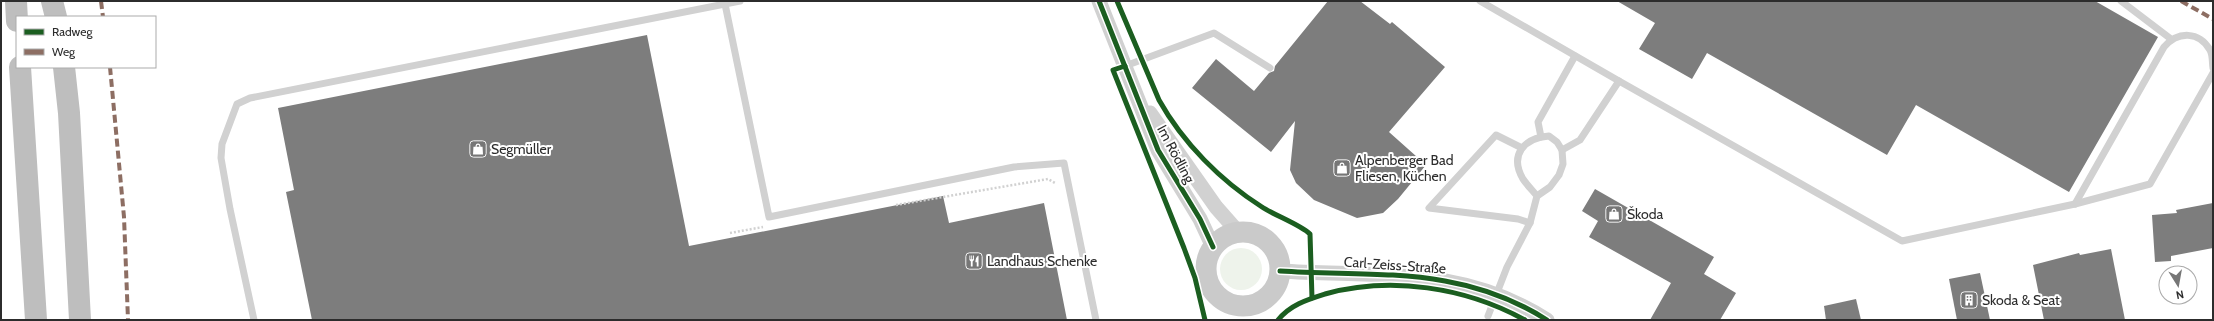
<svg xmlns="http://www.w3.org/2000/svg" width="2214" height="321" font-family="Cabin,sans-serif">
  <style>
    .green { fill: #eef3eb }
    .building { fill: #7d7d7d }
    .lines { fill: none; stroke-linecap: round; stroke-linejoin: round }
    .path { stroke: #d1d1d1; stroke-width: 2.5; stroke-dasharray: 2 2; stroke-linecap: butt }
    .lane { stroke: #d1d1d1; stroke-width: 7 }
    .street { stroke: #d1d1d1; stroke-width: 15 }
    .secondary { stroke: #cacaca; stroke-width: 21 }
    .highway { stroke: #bebebe; stroke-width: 22 }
    .quiet { stroke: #8d6e63; stroke-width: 4; stroke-dasharray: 8 4; stroke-linecap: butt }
    .cycleway-casing { stroke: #fff; stroke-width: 8 }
    .cycleway { stroke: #1b5e20; stroke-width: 5 }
    .labels { text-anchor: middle; stroke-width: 4; stroke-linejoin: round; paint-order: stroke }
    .poi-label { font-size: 14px; fill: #2c2c2c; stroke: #fff; text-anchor: start }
    .street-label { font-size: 14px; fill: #2c2c2c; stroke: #fff }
  </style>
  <rect width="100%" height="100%" fill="#fff"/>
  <circle class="green" cx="1241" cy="269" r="21"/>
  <g class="building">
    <polygon points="1328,1 1360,1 1390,24 1392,22 1445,67 1389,132 1426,165 1398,199 1383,213 1357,218 1314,200 1296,183 1290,170 1295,121 1271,152 1192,88 1216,59 1254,91 1269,73 1274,71 1275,66"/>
    <polygon points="1617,1 2095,1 2158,37 2069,192 1916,105 1887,155 1707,53 1692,79 1639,49 1655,23"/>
    <polygon points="647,35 689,246 943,196 949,223 1044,203 1067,320 312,320 286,192 294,190 278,108"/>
    <polygon points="1595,189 1714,257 1704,274 1736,293 1720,320 1650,320 1671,283 1589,237 1598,221 1582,211"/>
    <polygon points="2213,203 2213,248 2171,256 2171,261 2155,262 2152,215 2177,213 2176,210"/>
    <polygon points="2111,249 2125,320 2044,320 2033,265 2079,253 2080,255"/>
    <polygon points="1980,273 1990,320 1957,320 1949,279"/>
    <polygon points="1856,299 1861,320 1826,320 1824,306"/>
  </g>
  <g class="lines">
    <g class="path">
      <polyline points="896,205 1048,179 1055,183"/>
      <polyline points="730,233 763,227"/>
    </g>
    <g class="lane">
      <polyline points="1480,1 1619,81"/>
      <polyline points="2121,1 2171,39"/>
      <polyline points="725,4 769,217 1014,167 1064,163 1096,320"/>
      <polyline points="1125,66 1214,33 1270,68"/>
      <polyline points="1541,137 1538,122 1575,56"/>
      <polyline points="1522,148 1496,135 1429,208 1518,219 1530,223"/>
      <polyline points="1562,150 1580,140 1619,81 1902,241 2075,204 2150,184 2213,73"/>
      <path d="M2075,204L2164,47C2178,31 2199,31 2210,50C2213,55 2212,63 2213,68"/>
      <path d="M1488,316L1507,267L1530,223L1537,196L1550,187L1559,175L1563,164L1562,150L1557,142L1549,136C1524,138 1509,155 1523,179C1527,185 1533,191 1537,196"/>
      <polyline points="254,320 230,209 221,158 222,144 237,104 250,98 740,1"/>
    </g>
    <g class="street">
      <polyline points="1099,1 1158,150 1200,219 1213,247"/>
      <polyline points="1150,113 1216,207 1238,232"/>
      <path d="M1280,271C1377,277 1461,265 1547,320"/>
    </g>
    <circle class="secondary" cx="1243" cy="269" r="37"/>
    <g class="highway">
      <polyline points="16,1 17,21"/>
      <polyline points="52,1 56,17"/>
      <polyline points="20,67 36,320"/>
      <polyline points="64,67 69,113 80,320"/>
    </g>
    <g class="quiet">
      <polyline points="101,1 103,17"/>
      <polyline points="2181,1 2213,19"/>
      <polyline points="110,67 124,217 128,320"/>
    </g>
    <defs>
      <g id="cycleway">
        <polyline points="1099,1 1158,150 1200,219 1213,247"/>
        <path d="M1117,1L1159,100C1183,143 1221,181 1262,207C1274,215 1301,225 1310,234L1312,298"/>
        <polyline points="1125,66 1113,70 1184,248 1195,278 1205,320"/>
        <path d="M1280,271C1377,277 1461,265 1547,320"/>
        <path d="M1278,320C1290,305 1306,300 1325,294C1391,276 1465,287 1525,320"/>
      </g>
    </defs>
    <use href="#cycleway" class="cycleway-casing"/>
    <use href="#cycleway" class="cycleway"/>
  </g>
  <defs>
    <symbol id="shop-square" viewBox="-11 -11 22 22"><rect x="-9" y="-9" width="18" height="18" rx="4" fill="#767676" stroke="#fff"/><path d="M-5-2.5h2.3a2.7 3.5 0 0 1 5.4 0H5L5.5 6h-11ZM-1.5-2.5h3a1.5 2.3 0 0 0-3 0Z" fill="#fff"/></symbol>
    <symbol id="restaurant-square" viewBox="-11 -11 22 22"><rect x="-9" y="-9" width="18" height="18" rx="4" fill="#767676" stroke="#fff"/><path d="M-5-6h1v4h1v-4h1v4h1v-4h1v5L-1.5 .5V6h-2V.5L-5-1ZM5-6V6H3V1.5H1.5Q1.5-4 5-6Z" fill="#fff"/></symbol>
    <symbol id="building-square" viewBox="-11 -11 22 22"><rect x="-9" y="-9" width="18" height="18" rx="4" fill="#767676" stroke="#fff"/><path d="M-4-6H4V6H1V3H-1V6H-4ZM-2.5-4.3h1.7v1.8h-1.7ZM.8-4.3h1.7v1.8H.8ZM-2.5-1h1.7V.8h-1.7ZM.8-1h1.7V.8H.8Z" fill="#fff"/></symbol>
  </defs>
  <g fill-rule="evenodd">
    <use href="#shop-square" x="468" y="139" width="20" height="20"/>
    <use href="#shop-square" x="1332" y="158" width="20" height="20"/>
    <use href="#shop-square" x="1604" y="204" width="20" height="20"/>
    <use href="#restaurant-square" x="964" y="251" width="20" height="20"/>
    <use href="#building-square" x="1959" y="290" width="20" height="20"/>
  </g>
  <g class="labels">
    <g class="poi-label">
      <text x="491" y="154">Segmüller</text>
      <text x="1355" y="165">Alpenberger Bad<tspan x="1355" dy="16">Fliesen, Küchen</tspan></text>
      <text x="1627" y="219">Škoda</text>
      <text x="987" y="266">Landhaus Schenke</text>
      <text x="1982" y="305">Skoda &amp; Seat</text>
    </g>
    <g class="street-label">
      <text transform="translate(1176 154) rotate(62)" y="5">Im Rödling</text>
      <text transform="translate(1395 265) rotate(4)" y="5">Carl-Zeiss-Straße</text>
    </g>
  </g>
  <rect width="2214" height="321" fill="none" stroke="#2c2c2c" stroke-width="4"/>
  <rect x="16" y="16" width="140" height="52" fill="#ffffff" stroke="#ababab"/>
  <rect x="24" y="29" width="20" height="6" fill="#1b5e20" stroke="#ababab"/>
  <text x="52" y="36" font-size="12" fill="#2c2c2c">Radweg</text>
  <rect x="24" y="49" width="20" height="6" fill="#8d6e63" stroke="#ababab"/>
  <text x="52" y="56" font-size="12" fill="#2c2c2c">Weg</text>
  <g transform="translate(2178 285) rotate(169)"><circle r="19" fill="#ffffff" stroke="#ababab"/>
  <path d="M0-3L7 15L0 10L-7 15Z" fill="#767676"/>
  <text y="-6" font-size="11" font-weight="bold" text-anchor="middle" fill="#2c2c2c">N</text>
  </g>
</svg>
